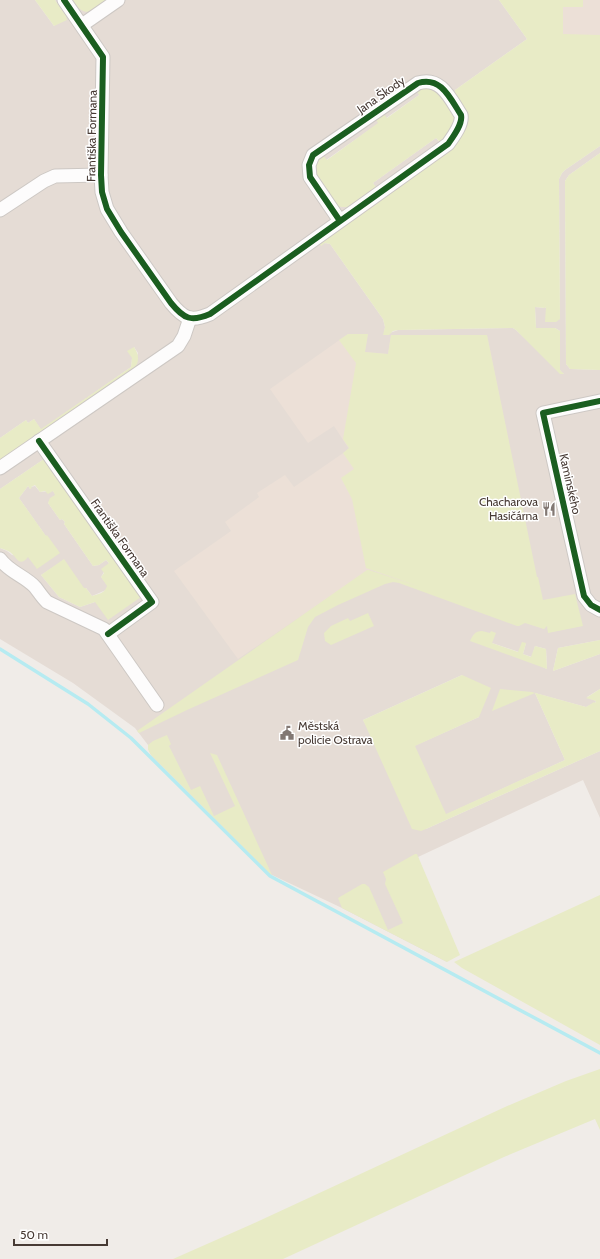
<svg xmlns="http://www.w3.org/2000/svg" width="600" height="1259" font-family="Cabin,sans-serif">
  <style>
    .residential { fill: #e5dcd5; fill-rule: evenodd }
    .education { fill: #ece0d7 }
    .green { fill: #e8ebc6 }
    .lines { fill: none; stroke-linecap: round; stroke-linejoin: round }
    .stream { stroke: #b6ebf1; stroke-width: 3.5 }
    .street-casing { stroke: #cdc8c4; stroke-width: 15 }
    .street { stroke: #fdfcfc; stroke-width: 13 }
    .cycleway-casing { stroke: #fff; stroke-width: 8 }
    .cycleway { stroke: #1b5e20; stroke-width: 6 }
    .labels { text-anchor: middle; stroke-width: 3; stroke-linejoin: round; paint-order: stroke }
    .street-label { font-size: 12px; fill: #473a34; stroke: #fff }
    .poi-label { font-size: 12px; fill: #473a34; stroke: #fff; text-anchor: end }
  </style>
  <rect width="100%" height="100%" fill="#f0ece8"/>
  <path class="residential" d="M0,0H35L54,26L66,16L55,0H499L527,39L455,90V98L469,119L452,149L321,246L325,243L330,244L383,319L385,327L384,335L398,330L513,328L516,330L564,374L560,370V331L555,328H536L535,307L545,308L546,307V320L560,319L559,179L562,173L565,170L600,146V153L569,175L565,181L566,364L570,369L600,370V640L558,648L553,671L600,654V689L587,697L596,701L595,703H594L586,707L535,693L565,760L445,815L414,746L479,717L462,675L363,720L426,829L600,751V818L583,780L418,857L447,962L342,908L270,874L151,755L148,749V745L135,728L73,683L0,639V548L7,551L12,555L28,557L55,547H53L39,526H37L38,525L19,498L28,486L30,489L31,487L35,486L40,492L53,491L56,495L51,498L48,503L60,520L62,519L65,522L64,524L93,566L99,565L106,560L109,563L101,577L108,586L106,590L92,596L86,588L83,589L68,568L69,567L64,560L41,575L59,597L80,607L95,602L140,597L44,459L0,489V463L132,371L138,353L134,347L132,358L131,367L41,430L34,419L28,423L26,420L0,438ZM419,95L441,144L436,138L373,183L377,189L318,156L321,154L326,160L379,123L381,111L386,118ZM490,633L492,643L519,652L526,643L523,654L532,657L535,646L546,649L547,669L473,635Z"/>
  <g class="education">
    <polygon points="507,0 600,0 600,117"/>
    <polygon points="348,334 368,334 365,352 388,354 391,335 487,335 546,626 544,629 369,570 238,659 174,571 231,531 225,522 259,497 257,493 285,475 294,487 349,449 334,426 308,443 270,389"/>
  </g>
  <g class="green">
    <polygon points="35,0 55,0 66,16 67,20 54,26"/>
    <path d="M72,0H110C93,11 86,20 72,0Z"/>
    <polygon points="499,0 583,0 583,7 563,7 563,34 600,35 600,146 565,170 562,173 559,179 560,319 556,322 545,322 546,307 545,308 535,307 536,328 555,328 560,331 560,370 564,374 560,374 516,330 513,328 398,330 393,331 389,335 383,335 385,327 383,319 330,244 325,243 321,246 319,243 452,149 469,119 455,98 455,90 527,39"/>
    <polygon points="418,86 436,89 451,109 456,120 442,144 436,138 373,183 378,190 351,207 342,207 338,206 334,204 315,177 314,162 321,153 327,160 378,123 374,117 381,111 387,118 419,95 415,88"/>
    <polygon points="600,153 600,370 570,369 566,364 565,181 569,175"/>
    <polygon points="348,334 368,334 365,352 388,354 391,335 487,335 537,577 538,577 543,600 575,594 583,626 548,633 547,626 544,629 525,623 519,626 517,626 399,583 393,582 385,584 338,605 315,617 308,627 298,660 187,710 139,733 137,731 367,570 369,570 421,587 366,568 352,499 341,478 354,469 343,453 349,448 343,439 356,363 339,340"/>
    <path d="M134,347C139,355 140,361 134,369L0,463V438L26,420L28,423L34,419L41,429L131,367L132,358L127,351Z"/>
    <path d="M44,459L141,597L108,620L95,602L80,607L59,597L41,575L64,559L84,588H86L92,596C99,594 105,593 107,586L101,577L104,573L101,569L109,563L106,560L99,565L93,566L64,524L65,522L62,519L60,520L48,503L50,498L55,495L53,491L48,494L45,491L40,492L35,485L31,487L32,488L30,489L28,486L19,498L46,536L47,535L60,553L37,569L28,557C19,568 17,557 10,552C7,550 3,549 0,548V489Z"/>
    <polygon points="368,613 374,626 331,645 325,641 324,633 331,626 348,618 350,621"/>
    <path d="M482,631L490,633L491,631L496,633L492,643L518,652L522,642L526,643L523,654L531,657L535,646L546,649L547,669L470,641C473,635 475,631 482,631Z"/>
    <polygon points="600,640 600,654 553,671 558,648"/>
    <polygon points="462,675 491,688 479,717 415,746 446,814 565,760 535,693 492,711 500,689 532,692 586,707 594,702 595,703 596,701 586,698 600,689 600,751 426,829 421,831 412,829 363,720"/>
    <polygon points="167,735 171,744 169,746 191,790 200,786 214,816 235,806 210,753 217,755 272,875 270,874 151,755 148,749 148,745 153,741"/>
    <polygon points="415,854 417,854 460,955 447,962 342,908 338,898 362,884 365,884 369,887 388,930 403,923 385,884 386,879 383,872"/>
    <polygon points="600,895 600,1045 462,968 454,962"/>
    <polygon points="600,1069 600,1130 595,1119 504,1157 283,1259 173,1259 250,1225 505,1107 566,1081"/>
  </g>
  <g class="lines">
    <polyline class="stream" points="0,649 88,704 131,738 270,876 600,1053"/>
    <defs>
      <g id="street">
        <path d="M64,0L103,57L101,175L102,192L107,209L121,232L171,303C184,319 191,322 210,314L448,144C453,137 463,124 461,115C450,98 441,76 418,83L313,155L309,165L310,177L340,221"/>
        <polyline points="82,25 118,0"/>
        <polyline points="0,210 44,181 55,176 101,175"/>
        <polyline points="600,401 543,413 584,596 591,605 600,610"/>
        <polyline points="39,441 152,602 108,634"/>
        <polyline points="0,468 178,346 184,336 190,318"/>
        <path d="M0,559C9,572 25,576 35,587C39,592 42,597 47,602L104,629L157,705"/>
      </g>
    </defs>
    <use href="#street" class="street-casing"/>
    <use href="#street" class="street"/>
    <defs>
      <g id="cycleway">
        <path d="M64,0L103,57L101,175L102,192L107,209L121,232L171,303C184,319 191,322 210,314L448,144C453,137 463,124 461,115C450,98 441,76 418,83L313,155L309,165L310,177L340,221"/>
        <polyline points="600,401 543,413 584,596 591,605 600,610"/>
        <polyline points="39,441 152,602 108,634"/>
      </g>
    </defs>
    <use href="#cycleway" class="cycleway-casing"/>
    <use href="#cycleway" class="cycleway"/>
  </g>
  <defs>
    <symbol id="restaurant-bare" viewBox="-9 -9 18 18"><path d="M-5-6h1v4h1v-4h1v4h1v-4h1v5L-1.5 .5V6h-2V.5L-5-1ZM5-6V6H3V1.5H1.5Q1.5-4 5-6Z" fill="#827873" stroke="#fff" stroke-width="2.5" paint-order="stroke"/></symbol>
    <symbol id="civic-bare" viewBox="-9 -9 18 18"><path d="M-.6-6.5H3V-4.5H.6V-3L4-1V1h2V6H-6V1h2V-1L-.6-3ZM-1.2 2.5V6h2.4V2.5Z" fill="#827873" stroke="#fff" stroke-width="2.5" paint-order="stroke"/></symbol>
  </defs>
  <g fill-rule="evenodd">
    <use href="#restaurant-bare" x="539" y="499" width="20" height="20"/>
    <use href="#civic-bare" x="277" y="723" width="20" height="20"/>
  </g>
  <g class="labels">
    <g class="street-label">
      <text transform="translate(381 95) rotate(-35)" y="4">Jana Škody</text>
      <text transform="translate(92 136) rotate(-89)" y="4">Františka Formana</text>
      <text transform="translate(570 484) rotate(77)" y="4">Kaminského</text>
      <text transform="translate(120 538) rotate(55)" y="4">Františka Formana</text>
    </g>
    <g class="poi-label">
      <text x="538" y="506">Chacharova<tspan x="538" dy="14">Hasičárna</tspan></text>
      <text x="298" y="730" text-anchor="start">Městská<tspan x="298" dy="14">policie Ostrava</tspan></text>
    </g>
  </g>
  <path d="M14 1239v6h93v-6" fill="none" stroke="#473a34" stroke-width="2"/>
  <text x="20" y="1239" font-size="12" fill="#473a34" stroke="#ffffff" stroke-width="3" paint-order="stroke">50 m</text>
</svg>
